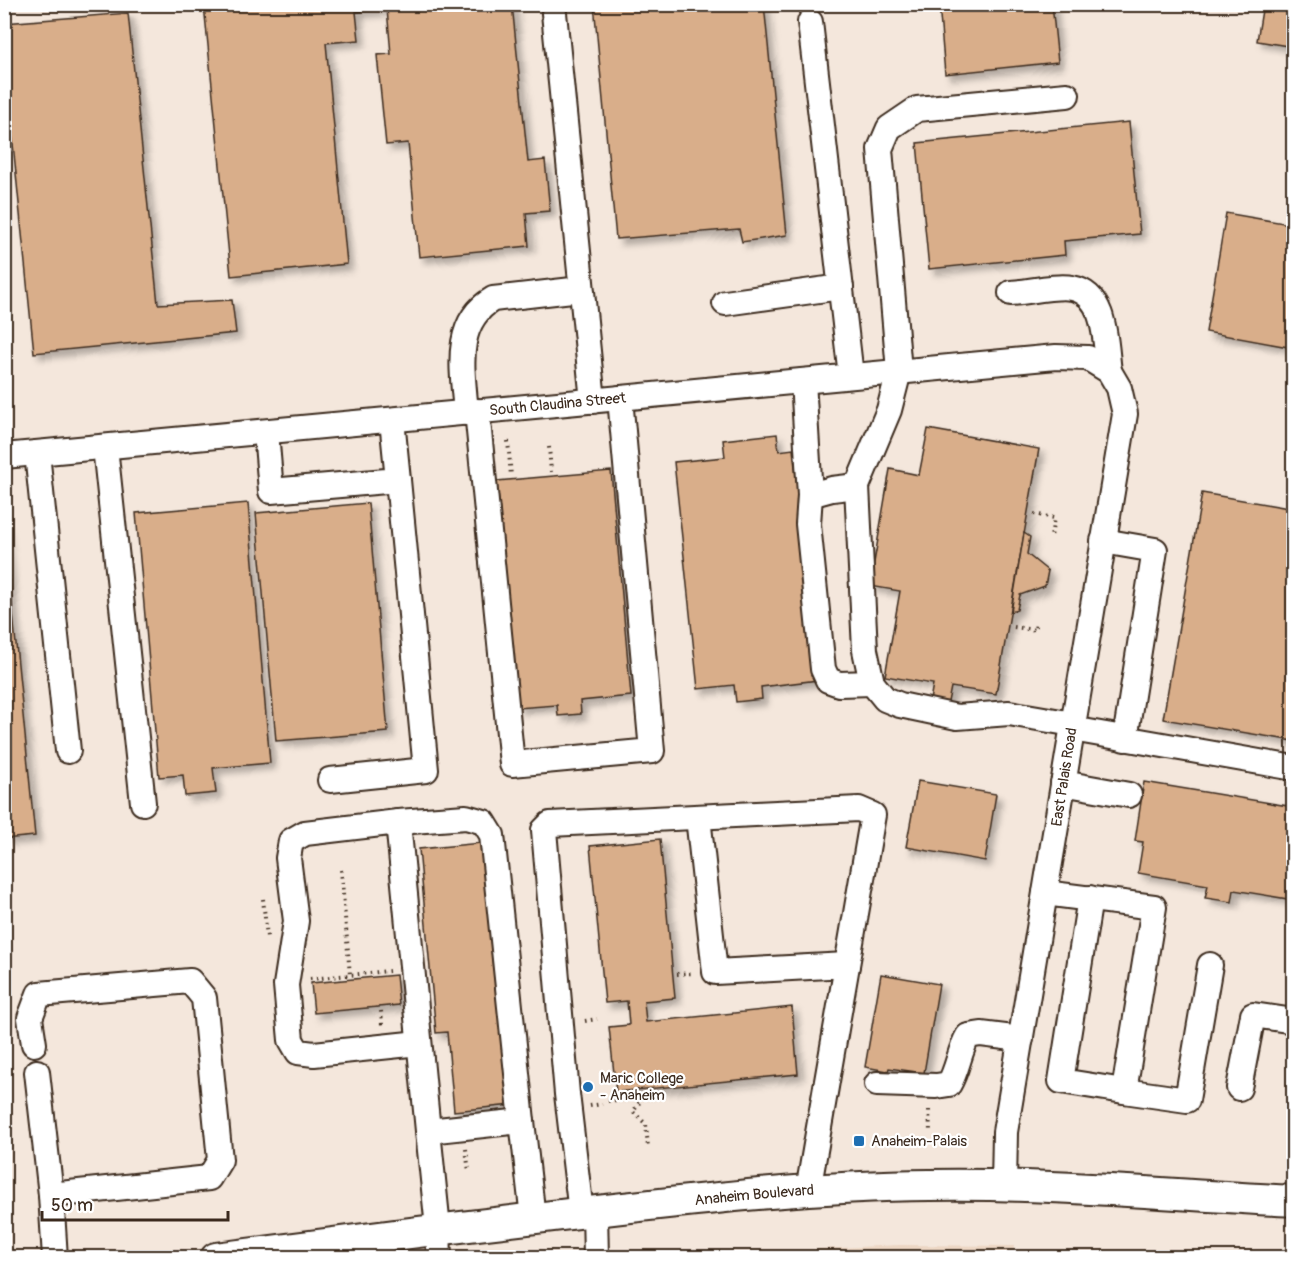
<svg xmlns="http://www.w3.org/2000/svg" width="1298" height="1262" font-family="Pangolin,sans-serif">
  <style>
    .built { fill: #ecd6c3 }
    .building { fill: #d9ae8a; stroke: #3b2a1e; stroke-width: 1.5; filter: url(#shadow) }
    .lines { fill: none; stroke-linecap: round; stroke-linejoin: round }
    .minor-casing { stroke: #3b2a1e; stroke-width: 28 }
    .major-casing { stroke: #3b2a1e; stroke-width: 34 }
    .path { stroke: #3b2a1e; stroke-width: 4; stroke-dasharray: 1.5 4.5; stroke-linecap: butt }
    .minor { stroke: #fff; stroke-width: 24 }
    .major { stroke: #fff; stroke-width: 30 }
    .poi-dot { fill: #1f6fb2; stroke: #fff; stroke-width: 2 }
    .labels { text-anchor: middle; stroke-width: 4.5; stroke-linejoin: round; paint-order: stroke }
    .street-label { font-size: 15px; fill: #3b2a1e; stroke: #fff }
    .poi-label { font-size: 15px; fill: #3b2a1e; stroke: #fff; text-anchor: start }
  </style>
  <defs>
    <filter id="shadow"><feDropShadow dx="5.5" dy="5.5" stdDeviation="3" flood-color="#0004"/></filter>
  </defs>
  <rect width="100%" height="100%" fill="#f4e7dc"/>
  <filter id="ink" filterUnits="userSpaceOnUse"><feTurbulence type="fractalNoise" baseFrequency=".0167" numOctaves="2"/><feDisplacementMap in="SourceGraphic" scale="12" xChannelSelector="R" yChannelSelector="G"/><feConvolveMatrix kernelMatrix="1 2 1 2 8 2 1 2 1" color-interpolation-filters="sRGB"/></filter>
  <g filter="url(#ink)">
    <polygon class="built" points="899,1245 1014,1246 1012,1257 816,1258 818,1249"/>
    <g class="building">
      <polygon points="512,4 528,162 545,160 550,211 526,213 529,246 419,257 408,143 386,145 377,55 391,54 387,9 356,12 359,40 326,43 347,264 231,276 204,5"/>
      <polygon points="594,4 764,4 787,235 742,242 739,229 616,239"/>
      <polygon points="939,4 1052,4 1058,62 945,74"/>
      <polygon points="1263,4 1294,4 1294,47 1257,41"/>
      <polygon points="128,13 158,304 232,300 236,333 34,353 4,54 4,23"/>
      <polygon points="1129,122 1140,234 1064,241 1065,255 929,269 917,143"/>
      <polygon points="1294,199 1294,348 1206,332 1226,213 1289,224"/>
      <polygon points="928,429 1039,449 996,694 951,687 948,702 930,700 933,684 885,676 900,591 870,586 890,469 919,475"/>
      <polygon points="777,434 779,451 793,449 818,680 761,687 762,699 736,702 734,685 698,689 674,462 725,457 723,440"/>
      <polygon points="611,471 631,696 580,701 581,714 558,716 557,705 517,708 497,481"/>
      <polygon points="1202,493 1294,509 1294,741 1163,719"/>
      <polygon points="248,503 270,763 213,768 216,793 185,796 183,775 159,777 136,513"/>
      <polygon points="368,503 388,732 276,741 256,513"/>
      <polygon points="4,523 35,836 4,839"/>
      <polygon points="1024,533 1030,537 1027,554 1048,571 1045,586 1020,595 1017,610 1011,612"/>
      <polygon points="918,781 996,794 985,861 906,847"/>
      <polygon points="1144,782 1294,807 1294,900 1234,890 1232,902 1205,898 1208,885 1138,873 1143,842 1135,841"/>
      <polygon points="660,839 675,998 644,1001 646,1022 792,1007 798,1074 616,1092 609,1027 629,1025 627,1001 605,1003 590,846"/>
      <polygon points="481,843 493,968 499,967 512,1105 454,1111 447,1032 436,1033 419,849"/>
      <polygon points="881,974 939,984 924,1073 889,1068 888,1071 865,1067"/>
      <polygon points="396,975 399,1005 314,1013 311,983"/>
      <polygon points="947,1251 983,1258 946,1258"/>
    </g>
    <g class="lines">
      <defs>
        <g id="minor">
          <polyline points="554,13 593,401"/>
          <polyline points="810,22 851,376"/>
          <polyline points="1067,95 917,109 889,128 880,149 899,371 889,410 857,486 865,650 872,683 885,699 900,705 957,717 1009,713 1073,724"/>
          <path d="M1011,293C1027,292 1057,285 1072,288C1107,294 1105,344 1109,371"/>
          <polyline points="725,303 841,287"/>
          <polyline points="803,381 810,495 808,524 823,669 828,680 839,684 872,683"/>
          <polyline points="477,411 512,764 652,751 620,398"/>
          <path d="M466,413C463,372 452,323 493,299L581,289"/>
          <polyline points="266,432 271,491 398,480 392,420"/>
          <polyline points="105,447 143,803"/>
          <polyline points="37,453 68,751"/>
          <path id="s1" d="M4,456L1056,357L1088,358L1109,371L1119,388L1125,414L1005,1132L1004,1186"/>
          <polyline points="810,495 832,489 857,486"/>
          <polyline points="1103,541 1155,550 1125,739"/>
          <polyline points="1072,729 1294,768"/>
          <polyline points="330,780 426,770 398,480"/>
          <polyline points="1063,783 1129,795"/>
          <polyline points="698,817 715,972 847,965"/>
          <polyline points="398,822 428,1131"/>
          <polyline points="1045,893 1154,907 1124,1091 1187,1100 1210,965"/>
          <polyline points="1090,898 1061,1081 1124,1091"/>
          <polyline points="419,1043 314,1054 298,1052 291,1040 286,985 296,921 288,858 291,841 305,833 398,822 466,817 484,822 492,835 522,1121"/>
          <polyline points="34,1044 30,1018 39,994 190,981 204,998 220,1160 209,1178 51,1195"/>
          <polyline points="37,1072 51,1195 55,1258"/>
          <path d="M877,1084L936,1086L949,1084C958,1069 959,1051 968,1036L981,1034L1021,1039"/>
          <polyline points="1239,1088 1253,1015 1294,1021"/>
          <polyline points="595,1211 596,1258"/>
          <polyline points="581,1213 567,1094 544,830 550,824 859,809 873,815 808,1191"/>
          <polyline points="439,1258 438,1228 428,1131 522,1121 533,1218"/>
        </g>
        <g id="major">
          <path id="s2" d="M216,1258C337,1242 457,1227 578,1213C694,1200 812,1186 930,1185C1050,1183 1173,1195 1294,1201"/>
        </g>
      </defs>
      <use href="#minor" class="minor-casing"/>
      <use href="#major" class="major-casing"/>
      <g class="path">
        <polyline points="508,441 511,476"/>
        <polyline points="549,447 551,472"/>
        <polyline points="1034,514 1054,518 1051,537"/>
        <polyline points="1014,627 1035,630 1036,622"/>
        <polyline points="341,870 350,975"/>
        <polyline points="263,899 267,937"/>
        <polyline points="677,974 693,973"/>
        <polyline points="310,979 389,971"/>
        <polyline points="381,1011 382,1025"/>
        <polyline points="585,1021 597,1019"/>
        <polyline points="608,1101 643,1097 633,1112 646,1124 648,1148"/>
        <polyline points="590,1106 602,1104"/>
        <polyline points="929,1110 930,1131"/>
        <polyline points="466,1149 469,1172"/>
      </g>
      <use href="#minor" class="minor"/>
      <use href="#major" class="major"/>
    </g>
  </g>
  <g class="poi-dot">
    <circle cx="588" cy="1087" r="6"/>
    <rect x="853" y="1135" width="12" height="12" rx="3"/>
  </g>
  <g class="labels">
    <g class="street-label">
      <text dy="5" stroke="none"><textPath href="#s1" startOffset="556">South Claudina Street</textPath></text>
      <text transform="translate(1064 777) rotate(-81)" y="5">East Palais Road</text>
      <text dy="5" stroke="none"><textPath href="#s2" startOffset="542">Anaheim Boulevard</textPath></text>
    </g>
    <g class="poi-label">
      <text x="600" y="1083">Maric College<tspan x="600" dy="17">- Anaheim</tspan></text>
      <text x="871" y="1146">Anaheim-Palais</text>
    </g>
  </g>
  <rect width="1298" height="1262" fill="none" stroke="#fff" stroke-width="24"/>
  <rect x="12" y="12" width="1274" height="1238" fill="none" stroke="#3b2a1e" stroke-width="2" filter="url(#ink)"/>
  <path d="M42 1211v9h186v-9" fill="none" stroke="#3b2a1e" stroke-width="3"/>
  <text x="51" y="1211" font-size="18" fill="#3b2a1e" stroke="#ffffff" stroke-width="4.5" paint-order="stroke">50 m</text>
</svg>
